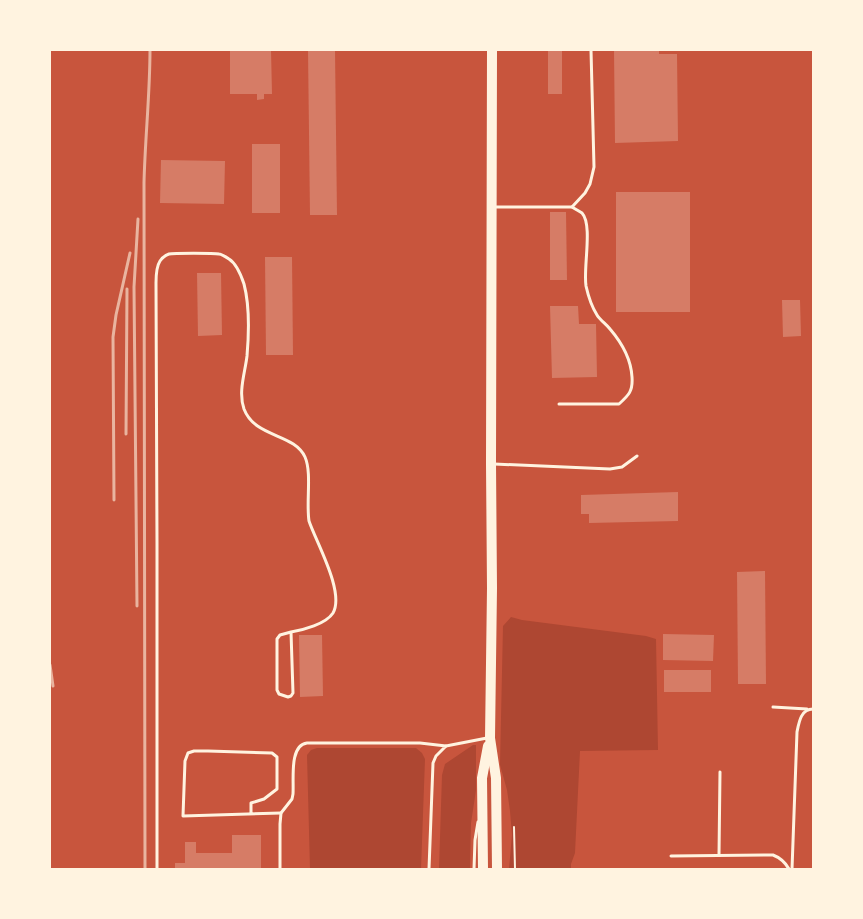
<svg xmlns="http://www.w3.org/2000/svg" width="863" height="919" font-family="'Alegreya Sans',sans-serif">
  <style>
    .green { fill: #ae4732 }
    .building { fill: #d67c66 }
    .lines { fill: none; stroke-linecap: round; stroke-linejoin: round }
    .path { stroke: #fff3e0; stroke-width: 2 }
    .service { stroke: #fff3e0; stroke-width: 3 }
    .primary { stroke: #fff3e0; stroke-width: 10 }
    .rail { stroke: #e9b49f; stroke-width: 3 }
  </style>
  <rect width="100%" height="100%" fill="#c8553d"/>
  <g class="green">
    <polygon points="511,617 522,620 646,636 656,639 658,750 580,751 575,853 571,864 571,869 509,869 512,835 510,811 507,790 500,765 503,626"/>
    <polygon points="473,745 476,745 476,790 471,823 470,869 439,869 442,775 445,764"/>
    <polygon points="317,748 416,748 422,753 425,759 421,869 310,869 307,755 311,750"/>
  </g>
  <g class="building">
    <polygon points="230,50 271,50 272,94 264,94 264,99 257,100 257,94 230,94"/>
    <polygon points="308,50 335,50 337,215 310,215"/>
    <rect x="548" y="50" width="14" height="44"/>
    <polygon points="614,50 659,50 659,54 677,54 678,141 615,143"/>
    <rect x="252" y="144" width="28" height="69"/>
    <polygon points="161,160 225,161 224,204 160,203"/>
    <rect x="616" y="192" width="74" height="120"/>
    <polygon points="550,212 566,212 567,280 550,280"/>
    <polygon points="265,257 292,257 293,355 266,355"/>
    <polygon points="197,273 221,273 222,335 198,336"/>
    <polygon points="782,300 800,300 801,336 783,337"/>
    <polygon points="550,306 578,306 579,324 596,324 597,377 552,378"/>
    <polygon points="678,492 678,521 589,523 589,514 581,514 581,495"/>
    <polygon points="765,571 766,684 738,684 737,572"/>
    <polygon points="663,634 714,635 713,661 663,660"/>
    <polygon points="299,635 322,635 323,696 300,697"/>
    <rect x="664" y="670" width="47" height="22"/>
    <polygon points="232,835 261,835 261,869 175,869 175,863 185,863 185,842 196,842 196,853 232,853"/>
  </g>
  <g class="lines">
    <polyline class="path" points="514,827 515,869"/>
    <g class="service">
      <path d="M493,207H572C575,209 579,211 582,213C593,225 583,268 586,286C588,295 592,307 597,315C600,320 606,324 610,329C622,343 631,359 632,377C633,391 629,395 619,404H559"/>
      <polyline points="572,207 585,193 590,184 594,167 591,50"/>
      <polyline points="494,464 610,469 622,467 637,456"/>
      <polyline points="773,707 807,709"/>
      <polyline points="446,746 487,738"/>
      <polyline points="251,814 251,803 264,799 277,789 277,757 272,753 208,751 194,751 188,753 185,761 183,816 281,813"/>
      <polyline points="719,855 720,772"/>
      <path d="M671,856L773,855C781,858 785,862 789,869"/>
      <path d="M157,869V544L156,283C156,276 156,267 160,261C162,258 166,255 169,254C173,253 214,253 219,254C221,254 226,257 229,259C237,264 241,275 244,284C250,307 249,333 247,356C245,373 238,392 244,409C255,438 294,433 305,457C312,473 306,502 309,521C316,542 345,592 333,613C326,624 303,630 291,632L293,693L291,696L288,697L279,694L277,690V639L280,635L291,632"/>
      <path d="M280,869V824L281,813L292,799L293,794C294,780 289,745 307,743H420L446,746L436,756L433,763L429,869"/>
      <polyline points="474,869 475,840 478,822"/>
      <path d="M792,869L797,732C799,722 801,709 813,709"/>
    </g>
    <g class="primary">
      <polyline points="492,50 491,464 492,588 490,738 496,778 497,869"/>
      <polyline points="483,869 482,778 488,746"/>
    </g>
    <g class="rail">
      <polyline points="126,434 127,289"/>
      <polyline points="114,500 113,337 116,315 130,253"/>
      <polyline points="137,606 134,287 138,219"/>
      <polyline points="50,665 53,686"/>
      <path d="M145,869L144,183C145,139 150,94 150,50"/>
    </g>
  </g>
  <rect width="863" height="919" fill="none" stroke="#fff3e0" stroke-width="102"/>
</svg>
